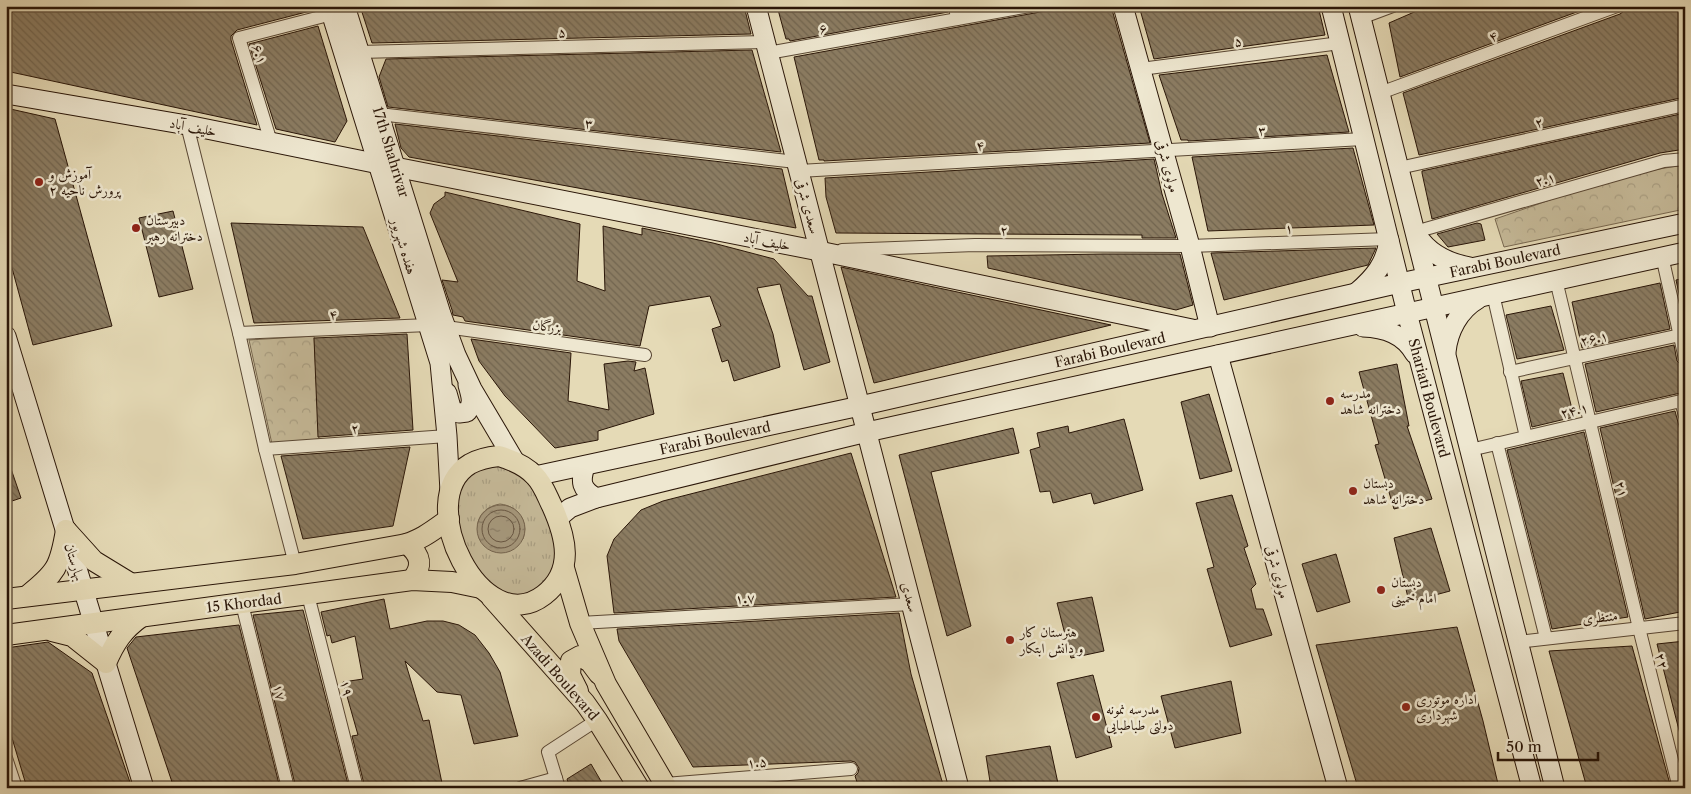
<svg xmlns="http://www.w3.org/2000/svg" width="1691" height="794" font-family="'Libre Caslon Text',Amiri,serif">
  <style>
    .grass { fill: url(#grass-tufts); stroke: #786850; fill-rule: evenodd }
    .park { fill: url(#park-crowns); stroke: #786850 }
    .water { fill: url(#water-ripples); stroke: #74634d }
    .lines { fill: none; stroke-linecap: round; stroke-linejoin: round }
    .shore { stroke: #685642; stroke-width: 1 }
    .building { fill: url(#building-back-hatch); stroke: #2a1608 }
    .street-casing { stroke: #594734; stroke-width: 14 }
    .secondary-casing { stroke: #2a1608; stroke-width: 21 }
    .primary-casing { stroke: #2a1608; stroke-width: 22 }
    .street { stroke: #eee7d0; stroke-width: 12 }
    .secondary { stroke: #eee7d0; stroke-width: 19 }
    .primary { stroke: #e5dab6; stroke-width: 20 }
    .poi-dot { fill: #8f2418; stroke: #eee7d0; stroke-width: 2 }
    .labels { text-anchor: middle; stroke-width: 5; stroke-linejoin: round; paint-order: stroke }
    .street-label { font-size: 14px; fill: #2a1608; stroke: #eee7d0 }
    .poi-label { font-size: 14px; fill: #2a1608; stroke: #eee7d0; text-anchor: start }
  </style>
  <defs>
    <pattern id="grass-tufts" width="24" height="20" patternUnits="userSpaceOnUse" patternTransform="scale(1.25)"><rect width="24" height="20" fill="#c5b998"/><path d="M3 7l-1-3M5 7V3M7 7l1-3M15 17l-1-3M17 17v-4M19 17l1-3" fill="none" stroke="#a99e82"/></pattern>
    <pattern id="park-crowns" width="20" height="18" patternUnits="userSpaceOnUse" patternTransform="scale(1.25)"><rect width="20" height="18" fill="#c5b998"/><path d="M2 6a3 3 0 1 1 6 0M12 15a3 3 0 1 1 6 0" fill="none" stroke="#a99e82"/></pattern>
    <pattern id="water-ripples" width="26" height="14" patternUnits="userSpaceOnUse" patternTransform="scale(1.25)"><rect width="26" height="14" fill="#a5977b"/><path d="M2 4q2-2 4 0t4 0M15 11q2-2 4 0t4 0" fill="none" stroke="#877a63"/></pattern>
    <pattern id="building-back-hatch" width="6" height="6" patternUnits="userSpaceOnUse" patternTransform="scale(1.25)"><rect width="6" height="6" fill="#8b7c62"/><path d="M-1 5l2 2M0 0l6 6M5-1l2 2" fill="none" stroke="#72654f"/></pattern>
  </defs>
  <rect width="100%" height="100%" fill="#e5dab6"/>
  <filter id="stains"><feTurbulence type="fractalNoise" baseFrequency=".004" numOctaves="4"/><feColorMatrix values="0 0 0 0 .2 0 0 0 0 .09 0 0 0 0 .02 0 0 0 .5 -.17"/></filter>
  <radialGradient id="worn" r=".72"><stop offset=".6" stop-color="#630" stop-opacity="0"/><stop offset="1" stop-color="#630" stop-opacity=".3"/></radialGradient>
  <path class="grass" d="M494,461L532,479L562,555L545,589L506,598L467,561L453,496L460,481ZM500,504C518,506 529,521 523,539L489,549C470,534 475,508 500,504Z"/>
  <g class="park">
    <path d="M1685,165V209L1504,247L1495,219C1557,198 1620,173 1685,165Z"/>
    <polygon points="314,336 319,439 272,444 249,340"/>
  </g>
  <circle class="water" cx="501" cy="529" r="24"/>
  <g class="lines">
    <g class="shore">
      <circle cx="501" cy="529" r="19"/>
      <circle cx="501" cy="529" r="13"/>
    </g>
  </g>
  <g class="building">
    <polygon points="6,6 312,6 314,10 237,30 231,36 231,40 257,125 6,71"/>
    <polygon points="360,6 744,6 751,34 372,43"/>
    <polygon points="777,6 947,6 948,12 790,41 789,39 786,39"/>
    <polygon points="1073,6 1111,6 1150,143 824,161 824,160 819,160 794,57"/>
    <polygon points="1139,6 1318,6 1325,35 1154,59"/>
    <polygon points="1428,6 1593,6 1400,77 1389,23"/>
    <polygon points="1625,6 1685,6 1685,97 1419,155 1403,93 1620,14 1624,11"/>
    <polygon points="318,26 347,121 335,142 276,129 249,44"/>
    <polygon points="752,50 781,152 388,107 379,77 386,59"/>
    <polygon points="1327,55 1349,132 1188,141 1188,140 1181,140 1159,75"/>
    <polygon points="6,108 55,119 112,326 33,345 6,246"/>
    <polygon points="1685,113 1685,149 1660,153 1432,219 1422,173 1422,171"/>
    <polygon points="395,124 782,169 796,228 409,157 401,148"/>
    <polygon points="1353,148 1374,225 1208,231 1192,157"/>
    <polygon points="1154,159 1162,194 1176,238 1142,238 1142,235 836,233 826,197 825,178"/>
    <polygon points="445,192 580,224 577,281 605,291 603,226 642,235 642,228 713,243 774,259 808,296 812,296 830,362 804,370 780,284 757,288 773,334 780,367 734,381 728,360 722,362 712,329 721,326 710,296 649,306 640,346 465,321 463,317 453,315 452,310 442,280 458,282 430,213 434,204 445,196"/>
    <polygon points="173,211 193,289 159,297 139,218"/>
    <polygon points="231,223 363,227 400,318 254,323"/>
    <polygon points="1477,223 1481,224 1485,240 1448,247 1437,234"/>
    <polygon points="1376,248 1368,265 1224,300 1211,253"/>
    <polygon points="1103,254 1180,254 1193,305 1176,310 988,268 987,256"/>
    <polygon points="841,267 1111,325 874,383"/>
    <polygon points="1685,278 1685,321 1676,280"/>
    <polygon points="1660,283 1670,329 1582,348 1572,302"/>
    <polygon points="1551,306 1564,350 1517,359 1506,315"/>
    <polygon points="407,334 413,430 318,437 314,338"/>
    <polygon points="471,339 571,353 568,401 609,410 604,364 628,361 636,362 634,371 645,368 654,414 598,431 598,440 555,448 505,396 479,361"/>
    <polygon points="1674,345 1677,361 1682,366 1685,379 1685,392 1596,412 1585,364"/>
    <polygon points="1397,364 1409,426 1407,426 1432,499 1394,509 1375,445 1379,444 1359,372"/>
    <polygon points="1563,373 1574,417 1532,427 1521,381"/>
    <polygon points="1209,394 1232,471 1200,479 1181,402"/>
    <polygon points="1675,411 1685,449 1685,611 1645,619 1600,428"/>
    <polygon points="1124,419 1143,490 1094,504 1091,493 1053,503 1050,491 1040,492 1030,450 1040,447 1037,433 1068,426 1069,433"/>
    <polygon points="1013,428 1019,453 931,472 971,626 947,636 899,455"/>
    <polygon points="1584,432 1628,617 1552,629 1507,450"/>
    <polygon points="410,447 393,526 303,539 281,456"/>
    <polygon points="851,453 896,597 614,613 607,556 614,539 641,510 663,501"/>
    <polygon points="6,460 8,460 21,498 6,503"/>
    <polygon points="1232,495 1248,546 1244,548 1256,584 1251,589 1256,609 1263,609 1272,635 1230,647 1207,569 1214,567 1196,503"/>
    <polygon points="1431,528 1450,591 1409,602 1394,538"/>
    <polygon points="1336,554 1350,602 1317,612 1302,564"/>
    <polygon points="1092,597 1104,651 1071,658 1057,603"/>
    <polygon points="384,599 390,629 427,621 443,621 459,625 475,635 489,653 500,672 518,736 474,744 461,695 437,692 405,661 423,721 429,720 443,788 365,788 352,736 358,735 343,682 363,679 355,636 332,643 330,635 327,636 321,612"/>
    <polygon points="303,610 349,788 296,788 253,615"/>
    <polygon points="899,613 911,674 944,788 859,788 855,776 858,773 859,768 855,762 851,761 693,767 619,641 617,629"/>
    <polygon points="239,625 280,788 174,788 127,648 136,637"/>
    <polygon points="1457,627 1483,721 1499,788 1358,788 1316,645"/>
    <polygon points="1685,641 1685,737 1681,738 1657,644"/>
    <polygon points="48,642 92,673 132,788 27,788 6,718 6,648"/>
    <polygon points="1632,646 1671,788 1587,788 1549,651"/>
    <polygon points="1093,675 1112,747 1076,758 1057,683"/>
    <polygon points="1231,681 1241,733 1175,748 1161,696"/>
    <polygon points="1050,746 1059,788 991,788 986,756"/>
    <polygon points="591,764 605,788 570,788 567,779"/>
  </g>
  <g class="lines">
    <defs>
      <g id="street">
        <polyline points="955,6 957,19"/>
        <polyline points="1361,18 1393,6"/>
        <polyline points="359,52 765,42"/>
        <polyline points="768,53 1030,6"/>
        <polyline points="1141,69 1340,43"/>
        <polyline points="1380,93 1617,6"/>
        <polyline points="379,114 796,162"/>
        <polyline points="187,125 239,333 265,449 295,564"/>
        <polyline points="271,142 239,38 332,14"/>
        <polyline points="1399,168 1685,105"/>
        <polyline points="799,171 1363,139"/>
        <polyline points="1415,232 1664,161 1685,159"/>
        <polyline points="842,250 975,245 1190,246 1389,239"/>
        <polyline points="1662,256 1685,359"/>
        <polyline points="1556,280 1639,628 1679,788"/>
        <polyline points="1493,294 1526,437"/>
        <polyline points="446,327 645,355"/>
        <polyline points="239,333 429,325"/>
        <polyline points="1510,372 1685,334"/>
        <polyline points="1681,401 1685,416"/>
        <polyline points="1497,443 1546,638"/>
        <polyline points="265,449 447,436"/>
        <polyline points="1470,450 1685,400"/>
        <polyline points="308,595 357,788"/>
        <polyline points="242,604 288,788"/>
        <polyline points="580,623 911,604"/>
        <polyline points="1518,642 1685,623"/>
        <polyline points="6,758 16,788"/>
        <polyline points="665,784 851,769"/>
        <polyline points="520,788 556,778"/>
        <polyline points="559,788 548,752 597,720"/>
      </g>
      <g id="secondary">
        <polyline points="329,6 440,363 447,436 450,492"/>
        <polyline points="345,6 441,314 456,355 472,389 514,460"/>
        <polyline points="756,6 959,788"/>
        <polyline points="1123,6 1190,246 1210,327"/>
        <polyline points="1331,6 1407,313 1532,788"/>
        <polyline points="1358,6 1555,788"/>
        <polyline points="6,94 187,125 379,164"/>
        <polyline points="395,167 819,251 1192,329"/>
        <path d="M1417,235C1429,254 1448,263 1470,267"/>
        <path d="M1357,292C1374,278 1386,263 1389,240"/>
        <path d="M1363,327C1385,328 1404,334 1415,354"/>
        <polyline points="6,336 144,788"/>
        <path d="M1446,352C1448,331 1459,310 1478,299"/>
        <polyline points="1218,355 1338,788"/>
        <path d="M447,393L452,411L459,413L467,412C474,403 471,396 468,385"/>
        <path d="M585,466C580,482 581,489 596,498"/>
        <polyline points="535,476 860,406 1400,283 1685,223"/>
        <polyline points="558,518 570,508 596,498 867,432 1685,252"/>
      </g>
      <g id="primary">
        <path d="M499,456C512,460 526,466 535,476C543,484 547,496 552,506C566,537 575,571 544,595C482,643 411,499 470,464C479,459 489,457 499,456Z"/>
        <polyline points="66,530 94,561 130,583"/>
        <path d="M407,544C421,555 423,566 412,580"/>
        <polyline points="564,568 580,623 606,684 667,788"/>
        <path d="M27,596C56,573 60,567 66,530"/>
        <polyline points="491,597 585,703 597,720 639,788"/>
        <path d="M6,599L295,564L401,545C419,542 435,529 449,519"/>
        <path d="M52,631L72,636L106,663C115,642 123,630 141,617"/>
        <polyline points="6,635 412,580 452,582 481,588"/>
        <polyline points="578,691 570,675 571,661 580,656 590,662 599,674"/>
      </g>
    </defs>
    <use href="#street" class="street-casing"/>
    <use href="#secondary" class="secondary-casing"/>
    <use href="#primary" class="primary-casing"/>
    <use href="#street" class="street"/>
    <use href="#secondary" class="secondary"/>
    <use href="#primary" class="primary"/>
  </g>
  <g class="poi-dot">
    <circle cx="39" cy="182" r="5"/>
    <circle cx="136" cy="228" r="5"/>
    <circle cx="1330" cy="401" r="5"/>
    <circle cx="1353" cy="491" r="5"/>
    <circle cx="1381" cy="590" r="5"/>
    <circle cx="1010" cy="640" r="5"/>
    <circle cx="1406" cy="707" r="5"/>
    <circle cx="1096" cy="717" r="5"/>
  </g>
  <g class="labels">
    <g class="street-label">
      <text transform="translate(823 28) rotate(-10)" y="5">۶</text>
      <text transform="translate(562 32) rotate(-1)" y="5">۵</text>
      <text transform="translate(1493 36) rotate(-20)" y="5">۴</text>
      <text transform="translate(1238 41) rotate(-7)" y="5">۵</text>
      <text transform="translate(260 54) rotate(73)" y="5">۶.۱</text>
      <text transform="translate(1539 122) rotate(-12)" y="5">۲</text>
      <text transform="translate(589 123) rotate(7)" y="5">۳</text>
      <text transform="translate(193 127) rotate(11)" y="5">خلیف آباد</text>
      <text transform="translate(1262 130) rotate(-3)" y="5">۳</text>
      <text transform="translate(980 145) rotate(-3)" y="5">۴</text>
      <text transform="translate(391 152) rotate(73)" y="5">17th Shahrivar</text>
      <text transform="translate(1168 166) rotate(75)" y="5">مولوی شرقی</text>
      <text transform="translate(1545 179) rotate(-16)" y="5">۲.۱</text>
      <text transform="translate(808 206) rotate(75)" y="5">سعدی شرقی</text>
      <text transform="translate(1289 228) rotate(-2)" y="5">۱</text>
      <text x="1004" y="235">۲</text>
      <text transform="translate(767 241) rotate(11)" y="5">خلیف آباد</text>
      <text transform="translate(404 246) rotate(73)" y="5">هفده شهریور</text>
      <text transform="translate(1505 261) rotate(-12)" y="5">Farabi Boulevard</text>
      <text transform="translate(333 314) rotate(-3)" y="5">۴</text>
      <text transform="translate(547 326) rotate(8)" y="5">بزرگان</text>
      <text transform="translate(1594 338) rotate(-12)" y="5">۲۶.۱</text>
      <text transform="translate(1110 350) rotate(-13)" y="5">Farabi Boulevard</text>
      <text transform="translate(1429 398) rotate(75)" y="5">Shariati Boulevard</text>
      <text transform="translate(1574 410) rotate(-13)" y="5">۲۴.۱</text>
      <text transform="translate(355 428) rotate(-4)" y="5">۲</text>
      <text transform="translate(715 438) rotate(-12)" y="5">Farabi Boulevard</text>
      <text transform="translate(1622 489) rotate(77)" y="5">۲۱</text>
      <text transform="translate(75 562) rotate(73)" y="5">بهارستان</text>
      <text transform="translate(1278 572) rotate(75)" y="5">مولوی شرقی</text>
      <text transform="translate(910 597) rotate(75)" y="5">سعدی</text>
      <text transform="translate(745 598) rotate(-3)" y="5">۱.۷</text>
      <text transform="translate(244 603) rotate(-7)" y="5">15 Khordad</text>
      <text transform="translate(1600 617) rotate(-6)" y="5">منتظری</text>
      <text transform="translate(1662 661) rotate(76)" y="5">۲۲</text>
      <text transform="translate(560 677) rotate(49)" y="5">Azadi Boulevard</text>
      <text transform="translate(347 688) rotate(76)" y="5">۱۹</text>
      <text transform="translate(280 692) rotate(76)" y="5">۱۷</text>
      <text transform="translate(757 762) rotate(-4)" y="5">۱.۵</text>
    </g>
    <g class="poi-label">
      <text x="49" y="179">آموزش و<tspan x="49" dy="16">پرورش ناحیه ۲</tspan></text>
      <text x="146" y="225">دبیرستان<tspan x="146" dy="16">دخترانه رهبر</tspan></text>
      <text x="1340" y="398">مدرسه<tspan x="1340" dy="16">دخترانه شاهد</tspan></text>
      <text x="1363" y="488">دبستان<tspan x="1363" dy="16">دخترانه شاهد</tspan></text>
      <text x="1391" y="587">دبستان<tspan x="1391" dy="16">امام خمینی</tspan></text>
      <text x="1020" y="637">هنرستان کار<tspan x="1020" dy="16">و دانش ابتکار</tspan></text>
      <text x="1416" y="704">اداره موتوری<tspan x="1416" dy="16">شهرداری</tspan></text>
      <text x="1106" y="714">مدرسه نمونه<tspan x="1106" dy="16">دولتی طباطبایی</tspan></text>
    </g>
  </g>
  <rect width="1691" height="794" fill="none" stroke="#e5dab6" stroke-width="25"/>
  <rect x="8" y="8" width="1676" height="779" fill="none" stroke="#2a1608" stroke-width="2.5"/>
  <rect x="12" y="12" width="1666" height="769" fill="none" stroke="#2a1608"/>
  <path d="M1498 752v8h100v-8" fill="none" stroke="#2a1608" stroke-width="2.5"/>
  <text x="1506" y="752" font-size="15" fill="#2a1608" stroke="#eee7d0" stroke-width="4" paint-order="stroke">50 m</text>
  <rect width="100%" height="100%" filter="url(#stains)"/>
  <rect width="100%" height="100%" fill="url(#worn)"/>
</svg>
